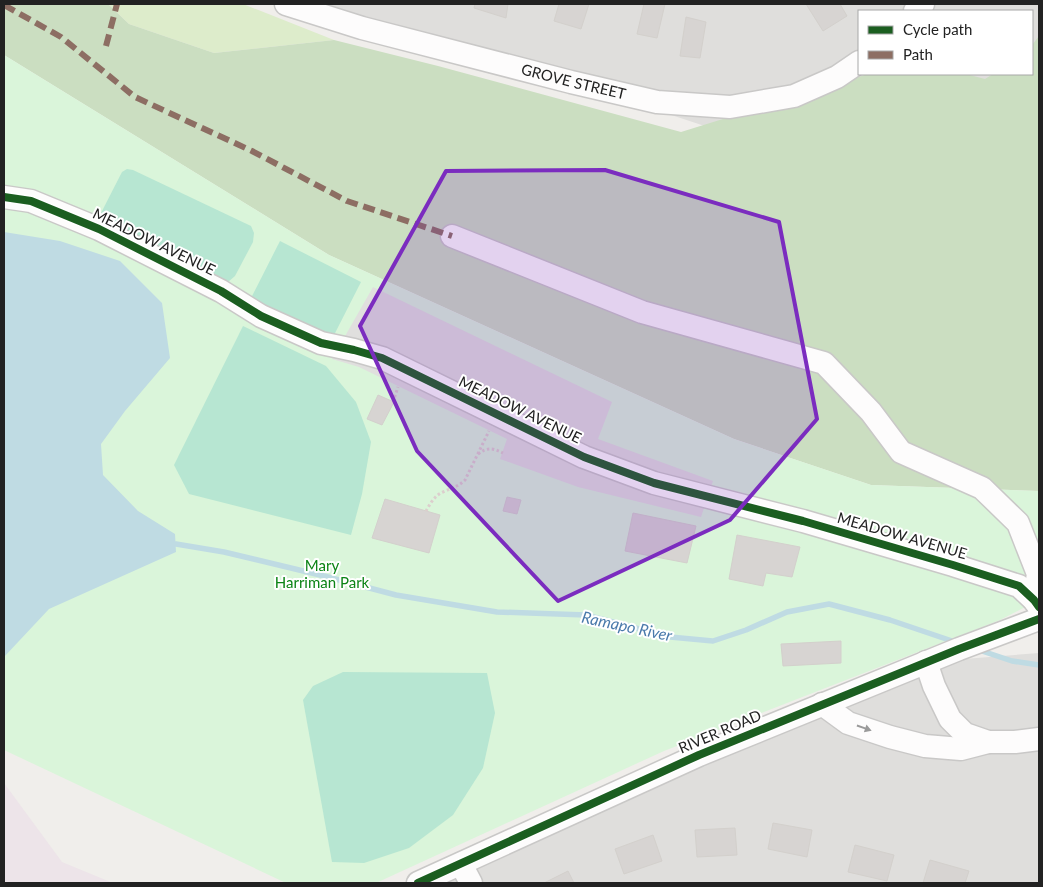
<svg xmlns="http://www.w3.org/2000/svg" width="1043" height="887" font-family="Lato,sans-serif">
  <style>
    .residential { fill: #dfdedc; fill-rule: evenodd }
    .industrial { fill: #ede4e9 }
    .grass { fill: #ddeccb }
    .forest { fill: #cbdec1 }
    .park { fill: #daf5da }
    .pitch { fill: #b7e6d2 }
    .parking { fill: #e0dfde }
    .water { fill: #bfdbe3 }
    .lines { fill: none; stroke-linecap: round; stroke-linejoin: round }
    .stream { stroke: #bfdbe3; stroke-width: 5.5 }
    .building { fill: #d7d4d2; stroke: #d3d0cc }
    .minor-casing { stroke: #c9c8c7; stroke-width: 25 }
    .path { stroke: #dccecd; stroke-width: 3; stroke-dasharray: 2.5 2.5; stroke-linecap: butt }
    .minor { stroke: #fdfcfc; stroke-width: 22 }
    .quiet { stroke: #8d6e63; stroke-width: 6; stroke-dasharray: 12 6; stroke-linecap: butt }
    .cycleway-casing { stroke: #fff; stroke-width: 11 }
    .cycleway { stroke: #1b5e20; stroke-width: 8 }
    .oneway { fill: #9a9a9a }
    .marked { fill: #7b2cbf; fill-opacity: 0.2; stroke: #7b2cbf; stroke-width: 4; stroke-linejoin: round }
    .labels { text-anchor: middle; stroke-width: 4; stroke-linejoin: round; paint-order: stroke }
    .street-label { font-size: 15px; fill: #222; stroke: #fff }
    .park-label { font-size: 15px; fill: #0c8416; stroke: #fff }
    .water-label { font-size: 16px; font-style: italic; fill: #4a7aab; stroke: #fff }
  </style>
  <rect width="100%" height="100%" fill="#f0eeeb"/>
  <g class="residential">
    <path d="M286,4H1039V236L571,82ZM859,11H1032V74H859Z"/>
    <polygon points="1039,653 1039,883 418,883 926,662"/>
  </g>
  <polygon class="industrial" points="4,783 62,862 113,883 4,883"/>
  <polygon class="grass" points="108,4 243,4 334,40 214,53 129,24"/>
  <polygon class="forest" points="4,4 108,4 129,24 214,53 334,40 438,66 681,132 868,74 966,74 985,79 993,74 1032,74 1032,45 1039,36 1039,491 871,485 734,439 329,255 4,55"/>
  <polygon class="park" points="4,55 329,255 734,439 871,485 1039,491 1039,600 1000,620 664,751 376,883 286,883 4,750"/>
  <g class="pitch">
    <polygon points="127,169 133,170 251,226 254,233 253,242 235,276 228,282 219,279 107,223 102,218 101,213 122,172"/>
    <polygon points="280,241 361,282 331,341 250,300"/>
    <polygon points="243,326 326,366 356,402 371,442 362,494 351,535 189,494 174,465"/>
    <polygon points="343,672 487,673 495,713 483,768 453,815 409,848 364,863 332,862 303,700 313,686"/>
  </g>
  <polygon class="parking" points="373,287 612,402 598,439 713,481 701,517 578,487 500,459 507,439 359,367 332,359"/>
  <polygon class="water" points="4,232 60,241 120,261 162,303 170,358 125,411 101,444 103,475 138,511 175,534 176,552 49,609 4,657"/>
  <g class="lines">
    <g class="stream">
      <polyline points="176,544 224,552 320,575 396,595 497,612 586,615 670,637 713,641 746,630 787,612 829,604 890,620 958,643"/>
      <polyline points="979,650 1012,661 1039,665"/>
    </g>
  </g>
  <g class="building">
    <polygon points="475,4 508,4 506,18 474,8"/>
    <polygon points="559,4 589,4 581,29 554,21"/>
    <polygon points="644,4 665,4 657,38 637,34"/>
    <polygon points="806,4 840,4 847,16 823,31"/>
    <polygon points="686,17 706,22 700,58 680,56"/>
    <polygon points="378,395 394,402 382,425 367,419"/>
    <polygon points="507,497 521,500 517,514 503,511"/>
    <polygon points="385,499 440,515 429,553 372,538"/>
    <polygon points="633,513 696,526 687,563 625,551"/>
    <polygon points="737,535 800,547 792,577 766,573 763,586 729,579"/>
    <polygon points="841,641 841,663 783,666 781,644"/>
    <polygon points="773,823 812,830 807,857 768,849"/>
    <polygon points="735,828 737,855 697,857 695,830"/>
    <polygon points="653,835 662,861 624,874 615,849"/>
    <polygon points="855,845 894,855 887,881 848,872"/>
    <polygon points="930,860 969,871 965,883 923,883"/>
    <polygon points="568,871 574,883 544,883"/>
  </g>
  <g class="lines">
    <defs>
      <g id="minor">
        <path id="s1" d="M286,4L362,28L571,82L657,102L730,107L794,96L837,77L859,62"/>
        <polyline points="915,11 923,4"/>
        <polyline points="4,197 31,201 99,229 221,291 261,316 321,343 354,350 382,358 584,457 654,483 803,521 953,565 1019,586 1034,600 1039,607"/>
        <polyline points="452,236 642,312 824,363 871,412 901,452 982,488 1018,523 1038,574 1034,600"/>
        <polyline points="926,662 934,686 950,719 965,734 988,742 1015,742 1039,739"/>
        <polyline points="822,704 848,723 890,737 925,746 961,749 988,742"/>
        <polyline points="461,864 471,883"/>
        <polyline points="418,883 699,755 959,649 1039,619"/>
      </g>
    </defs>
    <use href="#minor" class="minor-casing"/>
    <g class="path">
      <polyline points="393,402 398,387"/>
      <path d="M478,454C487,447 493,448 503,453"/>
      <path d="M426,511C430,504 435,495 443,492C451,488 458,487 465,480L489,431"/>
    </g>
    <use href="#minor" class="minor"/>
    <g class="quiet">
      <polyline points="4,5 61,37 135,97 252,151 347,201 452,236"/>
      <polyline points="106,46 117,4"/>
    </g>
    <defs>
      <g id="cycleway">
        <polyline points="4,197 31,201 99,229 221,291 261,316 321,343 354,350 382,358 584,457 654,483 803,521 953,565 1019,586 1034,600 1039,607"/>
        <polyline points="418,883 699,755 959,649 1039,619"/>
      </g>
    </defs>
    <use href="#cycleway" class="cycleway-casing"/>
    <use href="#cycleway" class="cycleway"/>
  </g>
  <defs><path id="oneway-solid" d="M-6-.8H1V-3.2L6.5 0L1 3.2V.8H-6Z" transform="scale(1.25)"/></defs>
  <use class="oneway" href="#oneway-solid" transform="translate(864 728) rotate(19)"/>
  <path class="marked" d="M605,170L779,222L817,419L730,520L558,601L417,451L360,326L446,171Z"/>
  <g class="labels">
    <g class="street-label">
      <text dy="5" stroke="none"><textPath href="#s1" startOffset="298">GROVE STREET</textPath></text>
      <text transform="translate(154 242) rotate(26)" y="5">MEADOW AVENUE</text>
      <text transform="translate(520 410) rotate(26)" y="5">MEADOW AVENUE</text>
      <text transform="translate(902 536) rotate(16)" y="5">MEADOW AVENUE</text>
      <text transform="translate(720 732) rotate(-23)" y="5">RIVER ROAD</text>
    </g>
    <g class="park-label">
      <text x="322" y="571">Mary<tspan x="322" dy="17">Harriman Park</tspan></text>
    </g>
    <g class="water-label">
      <text transform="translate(627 626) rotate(12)" y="6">Ramapo River</text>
    </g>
  </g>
  <rect width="1043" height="887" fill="none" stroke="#222222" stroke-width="10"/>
  <rect x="858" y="10" width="175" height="65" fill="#ffffff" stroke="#a7a7a7"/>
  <rect x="868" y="26" width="25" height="8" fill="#1b5e20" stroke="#a7a7a7"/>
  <text x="903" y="35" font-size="15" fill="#222222">Cycle path</text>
  <rect x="868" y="51" width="25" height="8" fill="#8d6e63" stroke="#a7a7a7"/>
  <text x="903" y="60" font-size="15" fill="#222222">Path</text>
</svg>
